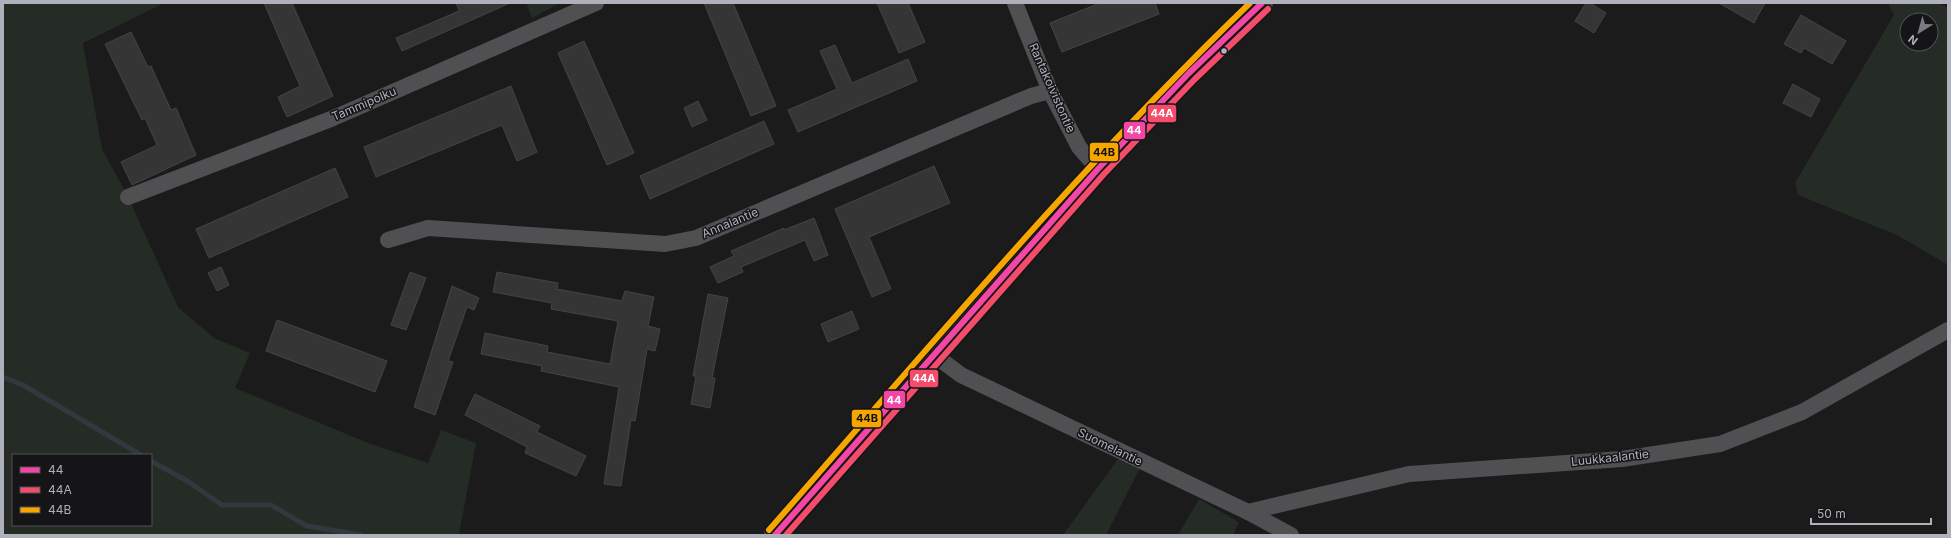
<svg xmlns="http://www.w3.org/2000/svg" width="1951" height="538" font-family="Inter,sans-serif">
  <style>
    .green { fill: #252b25; fill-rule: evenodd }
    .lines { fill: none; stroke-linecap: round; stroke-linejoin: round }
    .stream { stroke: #33383f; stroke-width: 5 }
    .building { fill: #353536; stroke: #444447 }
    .street { stroke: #505053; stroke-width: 16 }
    .secondary { stroke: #4e4e51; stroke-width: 22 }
    .bus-1-casing { stroke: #151517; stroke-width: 9 }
    .bus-2-casing { stroke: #151517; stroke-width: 9 }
    .bus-3-casing { stroke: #151517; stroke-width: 9 }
    .bus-1 { stroke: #f346a5; stroke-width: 6 }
    .bus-2 { stroke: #f44d6c; stroke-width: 6 }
    .bus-3 { stroke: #f7a600; stroke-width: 6 }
    .bus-dot { fill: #aeb0ba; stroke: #151517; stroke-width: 1.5 }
    .labels { text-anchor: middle; stroke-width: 3; stroke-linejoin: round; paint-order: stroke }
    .street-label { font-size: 12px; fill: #aeb0ba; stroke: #151517 }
    .line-badge { stroke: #151517; stroke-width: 1.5 }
    .badge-label { font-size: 11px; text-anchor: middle; font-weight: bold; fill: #fff }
    .pale-badge-label { font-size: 11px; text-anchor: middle; font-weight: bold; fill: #111 }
  </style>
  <rect width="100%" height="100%" fill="#1b1b1b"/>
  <g class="green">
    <path d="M3,3H164L83,43L102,149L128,197L178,307L214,338L250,353L235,388L368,443L428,463L441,430L476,443L459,535H3ZM13,455H151V525H13Z"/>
    <polygon points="526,3 560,3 532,18"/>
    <path d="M1888,3H1938L1948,8V265L1897,235L1798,195L1795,183L1894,15ZM1907,20H1931V44H1907Z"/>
    <polygon points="1118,459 1140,468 1107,533 1111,535 1063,535"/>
    <polygon points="1199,499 1239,522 1233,535 1178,535"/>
  </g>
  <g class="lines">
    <g class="stream">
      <polyline points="3,377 23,385 141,455"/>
      <polyline points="151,461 189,482 222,505 271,505 307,526 361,535"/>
    </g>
  </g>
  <g class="building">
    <polygon points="264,3 292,3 333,96 287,117 278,97 300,86"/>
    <polygon points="456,3 510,3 402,51 396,38 459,11"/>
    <polygon points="704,3 733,3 776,106 751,116"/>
    <polygon points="877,3 908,3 925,42 899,53"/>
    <polygon points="1100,3 1155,3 1159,14 1062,52 1050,23"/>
    <polygon points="1586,3 1590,3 1606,13 1594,33 1575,21"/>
    <polygon points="1719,3 1765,3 1754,23"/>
    <polygon points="1801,15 1846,41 1832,64 1804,48 1801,53 1784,44"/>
    <polygon points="131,32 148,67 151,66 171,110 176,108 196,155 132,185 121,162 157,145 145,118 142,120 105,44"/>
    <polygon points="584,41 634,153 607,165 558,53"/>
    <polygon points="835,45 852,83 908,59 917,81 798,132 788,110 837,89 820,51"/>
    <polygon points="1793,84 1820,99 1811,117 1783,103"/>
    <polygon points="511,86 537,152 517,161 502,125 376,177 364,147"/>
    <polygon points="698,101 707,120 692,127 684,108"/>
    <polygon points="764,121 774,144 650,199 640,176"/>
    <polygon points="934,166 950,203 869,237 891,289 872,297 835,209"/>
    <polygon points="335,168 348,197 209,258 196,229"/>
    <polygon points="814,218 828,255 814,261 805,240 741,267 743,272 718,283 710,267 734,256 731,251 784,228 784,230"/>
    <polygon points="221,267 229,285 217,291 208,273"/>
    <polygon points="410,272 426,278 406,330 391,325"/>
    <polygon points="497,272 558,283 557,289 622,301 625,291 654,297 648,326 660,329 655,351 647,349 635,421 631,420 621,486 604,484 619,387 541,371 542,366 481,354 485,333 548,346 547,352 610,364 618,321 551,309 552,303 493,292"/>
    <polygon points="452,286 479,298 474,310 467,307 448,361 453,362 435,415 414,407"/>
    <polygon points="708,294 728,298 712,378 715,378 710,408 691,404 696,376 693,376"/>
    <polygon points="852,311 859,329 828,342 821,324"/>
    <polygon points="277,320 387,361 375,392 266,351"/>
    <polygon points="475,394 540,426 537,432 586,456 576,476 525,453 527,447 465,415"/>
  </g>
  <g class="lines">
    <g class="street">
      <polyline points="1015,3 1050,91 1079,147 1098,169"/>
      <polyline points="128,197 331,119 596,3"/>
      <polyline points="388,240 428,228 665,244 696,238 1031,96 1050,91"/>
      <polyline points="933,354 961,375 1248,512 1291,535"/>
      <polyline points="1248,512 1409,474 1622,459 1720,444 1802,412 1948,330"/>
    </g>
    <polyline class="secondary" points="775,535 1098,169 1189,73 1262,3"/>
    <defs>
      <polyline id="bus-1" points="775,535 1098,169 1189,73 1262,3"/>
      <polyline id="bus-2" points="786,535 1104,174 1195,79 1268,9"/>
      <path id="bus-3" d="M769,530C926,351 1079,168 1250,3"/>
    </defs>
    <use href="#bus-1" class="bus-1-casing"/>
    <use href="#bus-2" class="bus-2-casing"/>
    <use href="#bus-3" class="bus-3-casing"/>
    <use href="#bus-1" class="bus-1"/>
    <use href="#bus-2" class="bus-2"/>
    <use href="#bus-3" class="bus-3"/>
  </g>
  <circle class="bus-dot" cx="1224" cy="51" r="3.5"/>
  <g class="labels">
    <g class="street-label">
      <text transform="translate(1052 88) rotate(66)" y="4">Rantakoivistontie</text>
      <text transform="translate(364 104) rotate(-23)" y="4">Tammipolku</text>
      <text transform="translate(730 223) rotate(-23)" y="4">Annalantie</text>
      <text transform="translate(1110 447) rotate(26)" y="4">Suomelantie</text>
      <text transform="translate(1610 458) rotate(-6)" y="4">Luukkaalantie</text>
    </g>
  </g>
  <g class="line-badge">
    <rect x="1147" y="104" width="30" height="19" rx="4" fill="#f44d6c"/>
    <rect x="1123" y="121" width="23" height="19" rx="4" fill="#f346a5"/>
    <rect x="1089" y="142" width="30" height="20" rx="4" fill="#f7a600"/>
    <rect x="909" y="369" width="30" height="19" rx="4" fill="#f44d6c"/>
    <rect x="883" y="390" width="23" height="19" rx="4" fill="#f346a5"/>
    <rect x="851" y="409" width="31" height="19" rx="4" fill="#f7a600"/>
  </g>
  <g class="badge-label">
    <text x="1162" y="117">44A</text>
    <text x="1134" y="134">44</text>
    <text x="924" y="382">44A</text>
    <text x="894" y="404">44</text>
  </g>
  <g class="pale-badge-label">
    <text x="1104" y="156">44B</text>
    <text x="867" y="422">44B</text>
  </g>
  <rect width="1951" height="538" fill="none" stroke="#aeb0ba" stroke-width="8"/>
  <rect x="12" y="454" width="140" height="72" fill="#151517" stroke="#525358"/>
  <rect x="20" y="467" width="20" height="6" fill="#f346a5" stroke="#525358"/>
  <text x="48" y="474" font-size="12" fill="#aeb0ba">44</text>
  <rect x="20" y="487" width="20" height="6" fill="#f44d6c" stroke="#525358"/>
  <text x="48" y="494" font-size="12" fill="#aeb0ba">44A</text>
  <rect x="20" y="507" width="20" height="6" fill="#f7a600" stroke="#525358"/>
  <text x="48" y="514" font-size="12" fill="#aeb0ba">44B</text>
  <g transform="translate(1919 32) rotate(217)"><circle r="19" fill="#151517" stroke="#525358"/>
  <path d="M0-3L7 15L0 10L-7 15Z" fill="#7b7c82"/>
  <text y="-6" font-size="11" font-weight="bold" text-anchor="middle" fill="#aeb0ba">N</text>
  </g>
  <path d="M1811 518v6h120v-6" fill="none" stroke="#aeb0ba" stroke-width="2"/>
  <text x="1817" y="518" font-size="12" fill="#aeb0ba" stroke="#151517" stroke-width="3" paint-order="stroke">50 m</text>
</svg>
